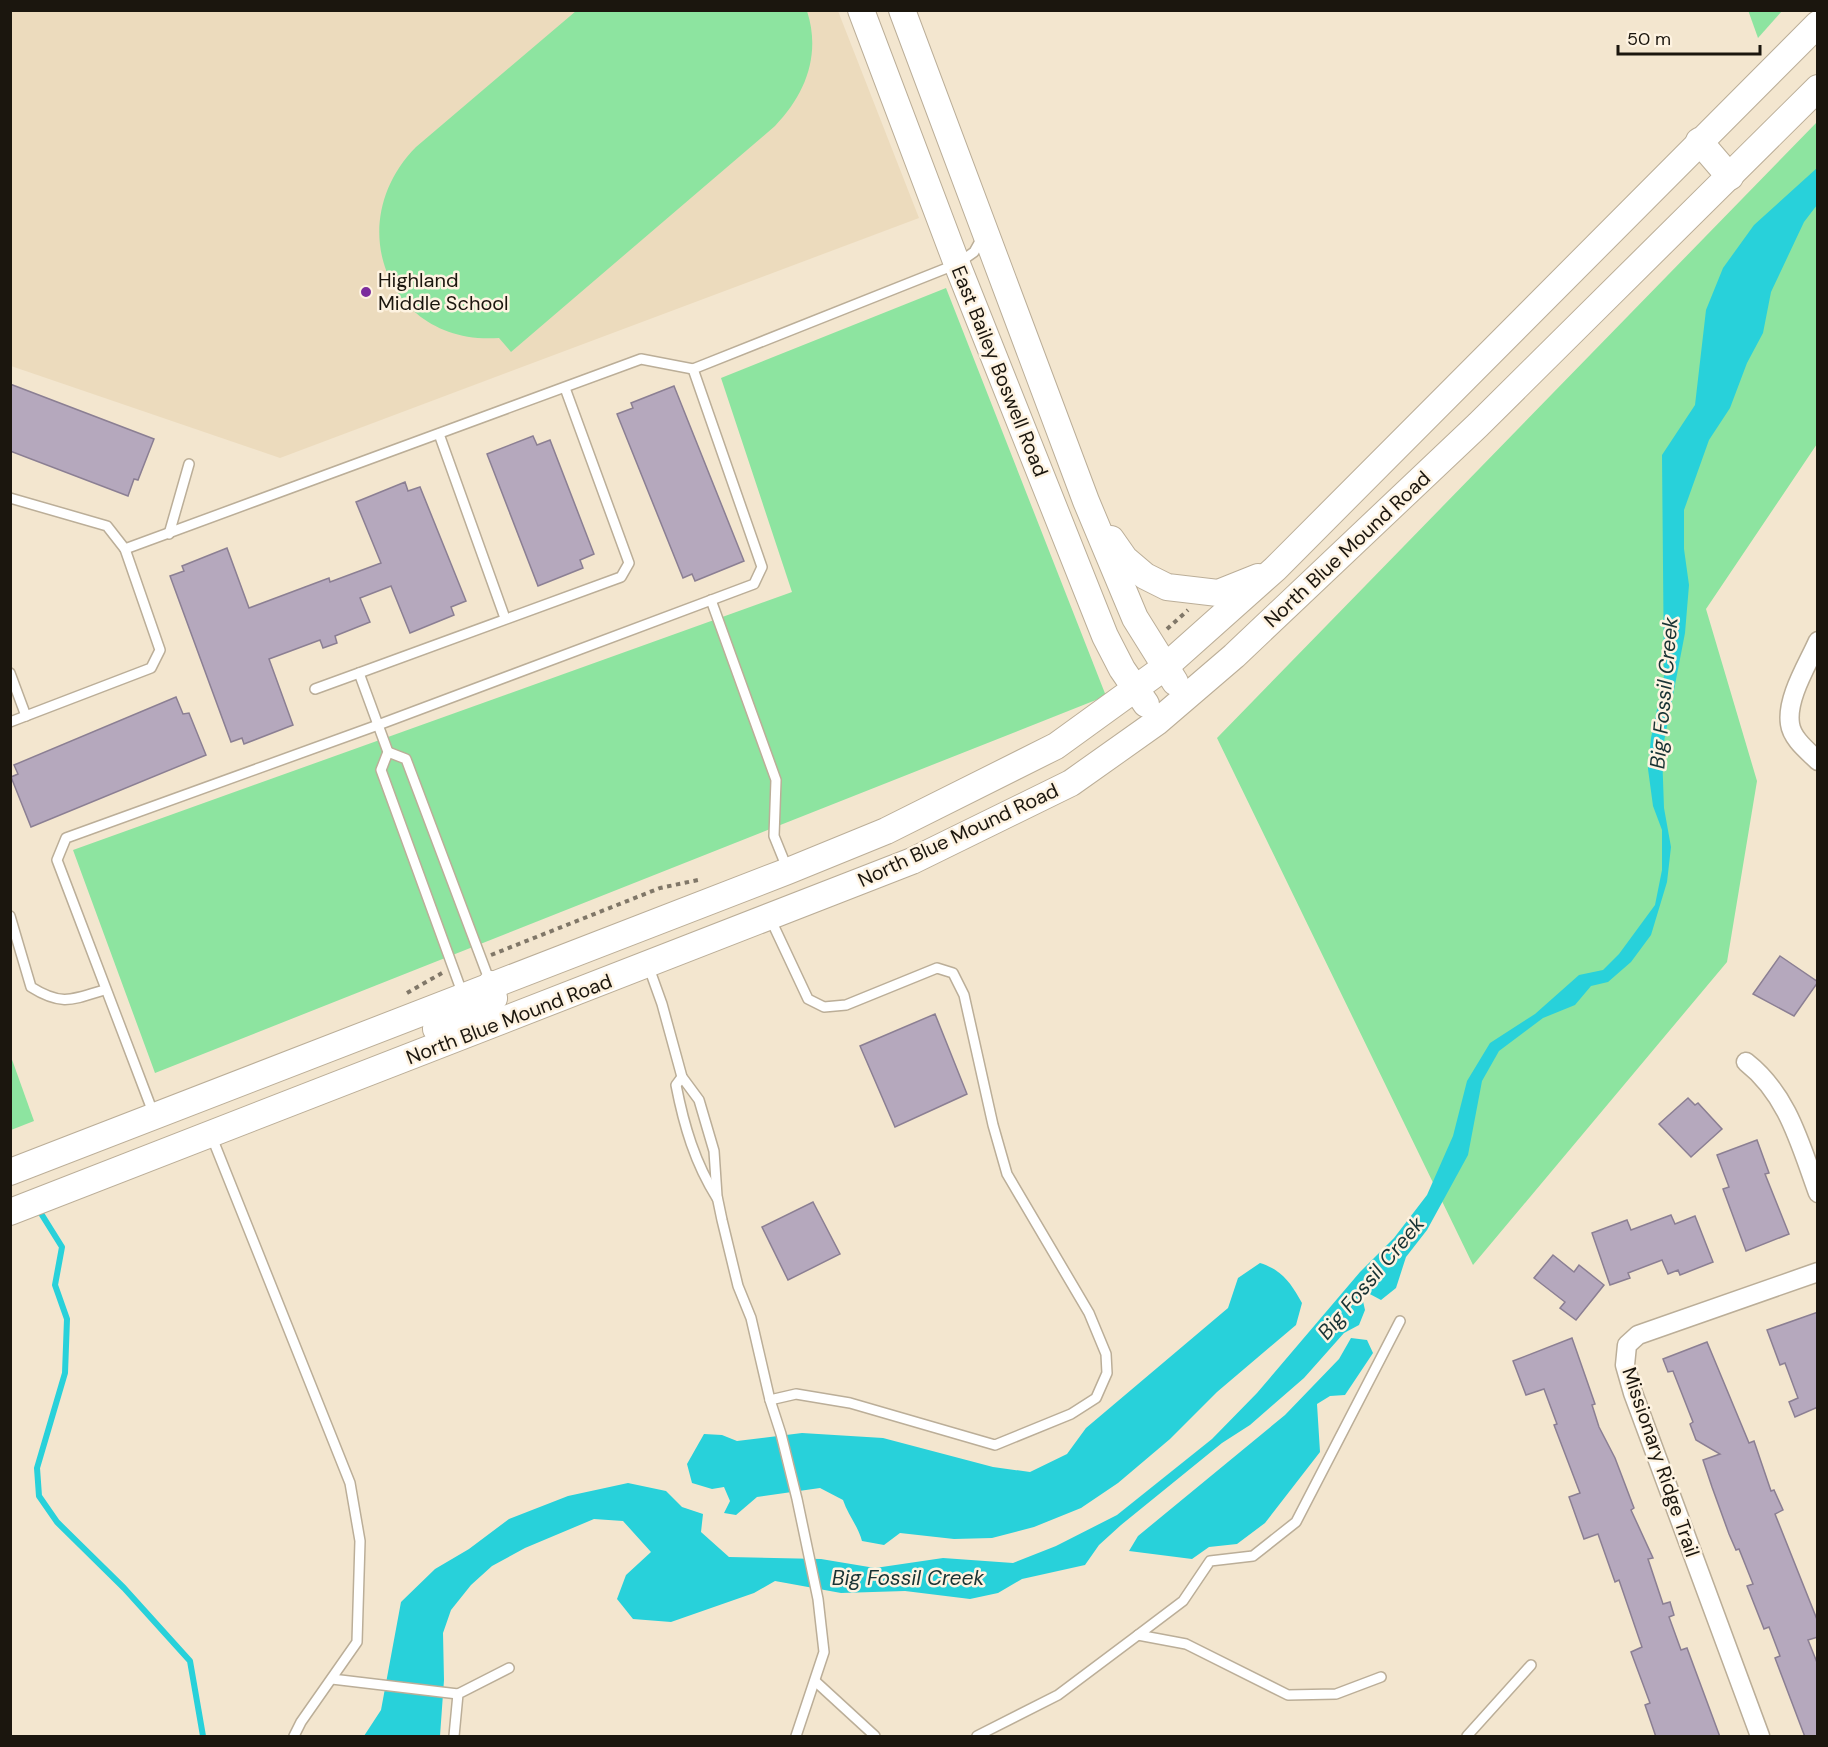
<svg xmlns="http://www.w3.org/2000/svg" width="1828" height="1747" font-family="'DM Sans',sans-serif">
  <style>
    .built { fill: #ecdbbd }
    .green { fill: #8de4a0 }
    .water { fill: #28d1da }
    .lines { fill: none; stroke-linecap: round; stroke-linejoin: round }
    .stream { stroke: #28d1da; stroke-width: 6 }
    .building { fill: #b5a8bd; stroke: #8b7f93; stroke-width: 1.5 }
    .lane-casing { stroke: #bbae98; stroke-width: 12 }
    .street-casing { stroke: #bbae98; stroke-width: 21 }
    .secondary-casing { stroke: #bbae98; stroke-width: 28 }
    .path { stroke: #807768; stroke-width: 4; stroke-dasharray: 4.5 4.5; stroke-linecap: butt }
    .lane { stroke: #fff; stroke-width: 9 }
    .street { stroke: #fff; stroke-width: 18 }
    .secondary { stroke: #fff; stroke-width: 26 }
    .poi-dot { fill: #7b2c9d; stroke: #fef3e1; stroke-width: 2 }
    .labels { text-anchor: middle; stroke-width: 5; stroke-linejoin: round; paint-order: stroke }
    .poi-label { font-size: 20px; fill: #1b160e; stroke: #fef3e1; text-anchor: start }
    .street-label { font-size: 20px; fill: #1b160e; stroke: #fef3e1 }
    .water-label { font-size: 21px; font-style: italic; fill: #193334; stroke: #fef3e1 }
  </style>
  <rect width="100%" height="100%" fill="#f3e6cf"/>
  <polygon class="built" points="11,11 838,11 919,218 280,458 11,366"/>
  <g class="green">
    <polygon points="1748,10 1782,10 1782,11 1758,38"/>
    <path d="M576,11H807C821,54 806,94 775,126L511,352L499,338C389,346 340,224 416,147Z"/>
    <polygon points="1817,122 1817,444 1706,609 1757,781 1727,962 1473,1265 1217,738"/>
    <polygon points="946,288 1106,696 155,1073 73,850 792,592 721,378"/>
    <polygon points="10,1054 34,1121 11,1130 10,1130"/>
  </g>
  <g class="water">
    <polygon points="1817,168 1817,205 1804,222 1771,292 1763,333 1747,363 1730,408 1709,440 1684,510 1684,549 1689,585 1685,633 1662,752 1664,808 1671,847 1667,882 1651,935 1631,962 1608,982 1591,986 1575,1005 1543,1018 1499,1051 1482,1081 1468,1155 1427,1230 1406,1257 1396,1288 1381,1300 1366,1292 1362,1297 1365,1310 1359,1325 1344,1333 1304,1378 1250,1425 1222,1443 1121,1525 1099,1545 1085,1565 1022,1579 998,1593 970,1599 905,1591 841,1593 775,1581 754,1593 671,1622 633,1619 617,1599 626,1575 651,1552 623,1521 594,1519 525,1548 492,1566 471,1585 451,1610 443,1633 444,1680 440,1736 364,1736 381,1710 401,1602 435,1569 469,1549 509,1519 568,1496 628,1483 666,1491 682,1507 703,1514 701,1532 729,1557 821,1559 875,1568 943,1558 1013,1563 1056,1546 1117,1515 1212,1439 1257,1393 1360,1272 1394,1238 1427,1195 1453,1136 1467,1081 1490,1043 1535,1014 1579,975 1603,970 1619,954 1655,905 1662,870 1662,830 1653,806 1648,769 1651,738 1664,676 1662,455 1695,405 1706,310 1723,268 1754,225"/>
    <path d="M1260,1263C1282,1270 1291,1283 1302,1303L1296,1325L1217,1392L1170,1439L1118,1483L1081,1508L1034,1527L992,1538L954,1539L900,1533L884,1545L862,1541C858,1526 848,1515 843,1500L820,1488L757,1497L736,1515L724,1513L730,1501L724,1487L712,1489L692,1483L687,1464L704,1434L722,1435L737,1441L802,1433L883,1438L993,1467L1030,1472L1067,1454L1086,1428L1228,1308L1238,1278Z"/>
    <polygon points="1351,1338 1367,1340 1373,1353 1345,1395 1330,1396 1317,1404 1320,1452 1265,1523 1237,1544 1209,1547 1192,1559 1129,1551 1138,1536 1285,1415 1339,1359"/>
  </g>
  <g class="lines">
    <polyline class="stream" points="37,1207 62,1247 55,1285 67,1319 65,1373 37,1468 39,1496 57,1522 124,1588 190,1661 203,1736"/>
  </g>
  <g class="building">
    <polygon points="10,384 154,439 138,480 134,479 128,496 10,451"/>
    <polygon points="674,386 744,561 695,581 692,574 683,578 617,414 633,408 631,403"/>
    <polygon points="533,436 537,445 550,440 594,554 580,560 583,568 538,586 487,454"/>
    <polygon points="405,482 408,491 420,487 466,601 451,607 454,615 410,633 391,586 360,598 370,622 335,636 337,643 323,648 320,640 269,659 293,725 244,744 242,738 231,742 170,576 184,571 182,566 227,548 249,608 329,578 330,582 381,563 356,502"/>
    <polygon points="176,697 183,714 189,713 206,755 31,827 11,777 18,774 14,765"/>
    <polygon points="1780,956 1818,982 1794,1016 1753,994"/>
    <polygon points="935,1014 967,1094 895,1127 860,1046"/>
    <polygon points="1688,1098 1695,1105 1698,1103 1722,1129 1691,1157 1659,1124"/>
    <polygon points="1757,1140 1769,1173 1765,1174 1789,1234 1746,1251 1723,1189 1729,1187 1717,1155"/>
    <polygon points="813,1202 840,1254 788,1280 762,1227"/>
    <polygon points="1671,1215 1675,1224 1695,1216 1713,1262 1680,1275 1678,1270 1668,1274 1662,1260 1628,1273 1630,1278 1610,1285 1592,1233 1627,1220 1631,1230"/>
    <polygon points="1553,1255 1574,1272 1579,1265 1604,1285 1576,1320 1560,1308 1565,1302 1534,1278"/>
    <polygon points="1818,1312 1818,1407 1795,1417 1789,1402 1798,1398 1785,1363 1780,1365 1767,1330"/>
    <polygon points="1572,1338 1595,1404 1592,1405 1599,1427 1615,1458 1634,1508 1631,1510 1653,1558 1648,1559 1663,1604 1670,1602 1674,1615 1669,1617 1681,1650 1687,1648 1720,1737 1656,1737 1645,1705 1650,1703 1631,1652 1642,1647 1619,1580 1615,1582 1598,1534 1584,1539 1569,1497 1580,1493 1554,1425 1557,1424 1544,1389 1526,1395 1513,1361"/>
    <polygon points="1707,1342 1749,1443 1754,1441 1771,1491 1774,1490 1783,1510 1775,1514 1818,1622 1818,1637 1808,1640 1818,1665 1818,1737 1805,1737 1775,1658 1780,1656 1769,1627 1764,1629 1747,1586 1753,1584 1739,1549 1736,1550 1729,1534 1712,1487 1703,1460 1720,1454 1696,1440 1690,1424 1693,1422 1673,1371 1668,1372 1663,1359"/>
  </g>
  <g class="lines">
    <defs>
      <g id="lane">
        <polyline points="439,434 505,618"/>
        <polyline points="10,498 107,526 125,549"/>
        <polyline points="169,534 189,464"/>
        <polyline points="711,600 776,780 774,836 787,868"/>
        <polyline points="10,673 26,716"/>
        <polyline points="315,689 359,673"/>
        <polyline points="10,722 151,668 160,650 125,549 641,359 693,369"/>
        <polyline points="388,752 406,759 490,982"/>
        <path d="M10,916L31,987C61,1006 72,1000 104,990"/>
        <polyline points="648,965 662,1004 682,1077 699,1100 714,1151 717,1196 722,1220 738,1286 751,1318 770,1400 796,1394 850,1403 995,1445 1071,1414 1096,1398 1107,1373 1106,1354 1089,1313 1007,1174 993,1125 964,995 953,973 937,968 846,1005 824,1007 808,999 770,918"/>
        <polyline points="463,995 381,770 388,752 359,673 621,577 629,563 565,388"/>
        <path d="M682,1077L676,1085C684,1126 695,1163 717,1198"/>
        <polyline points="154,1115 57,860 66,838 378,725 754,584 762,567 693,369 957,264 974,252 983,236"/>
        <polyline points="211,1135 350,1483 360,1541 357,1642 301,1722 294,1736"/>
        <polyline points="770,1400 781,1434 797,1499 818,1599 824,1652 796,1736"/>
        <polyline points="1381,1677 1336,1694 1288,1695 1186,1644 1138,1635 1183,1601 1210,1561 1253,1556 1296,1522 1400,1321"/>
        <polyline points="332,1679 458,1694"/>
        <polyline points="815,1681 875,1736"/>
        <polyline points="454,1736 458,1694 509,1668"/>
        <polyline points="977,1736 1058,1695 1138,1635"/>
        <polyline points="1467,1736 1531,1665"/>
      </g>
      <g id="street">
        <path d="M1818,641C1808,664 1786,698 1790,724C1792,739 1808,751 1818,761"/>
        <path d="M1746,1062C1788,1095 1800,1144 1818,1193"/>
        <polyline points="1760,1736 1633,1393 1625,1365 1627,1345 1638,1335 1818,1272"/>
      </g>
      <g id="secondary">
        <polyline points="861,10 957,264 1105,636 1122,669 1146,704"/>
        <polyline points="902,10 1086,501 1135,618 1175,682"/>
        <polyline points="1699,141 1730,177"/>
        <polyline points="1111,539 1125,559 1145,576 1167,587 1218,593 1258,577"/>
        <polyline points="436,1029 481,1009 494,998 491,984"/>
        <polyline points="10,1172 788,871 886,831 1056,746 1165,667 1275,569 1818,24"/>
        <polyline points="10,1212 912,861 1071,783 1157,722 1234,656 1478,425 1818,88"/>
      </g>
    </defs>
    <use href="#lane" class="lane-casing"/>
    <use href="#street" class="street-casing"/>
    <use href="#secondary" class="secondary-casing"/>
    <g class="path">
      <polyline points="1167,629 1188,610"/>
      <polyline points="491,955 660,888 698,880"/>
      <polyline points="407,993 442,973"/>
    </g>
    <use href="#lane" class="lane"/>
    <use href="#street" class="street"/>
    <use href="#secondary" class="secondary"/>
  </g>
  <circle class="poi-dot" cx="366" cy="292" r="6"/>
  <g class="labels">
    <g class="poi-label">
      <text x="378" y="287">Highland<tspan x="378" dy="23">Middle School</tspan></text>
    </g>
    <g class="street-label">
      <text transform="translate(1000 371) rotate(68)" y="7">East Bailey Boswell Road</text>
      <text transform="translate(1347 549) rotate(-43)" y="7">North Blue Mound Road</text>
      <text transform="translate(958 835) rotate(-25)" y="7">North Blue Mound Road</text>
      <text transform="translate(509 1019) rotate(-21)" y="7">North Blue Mound Road</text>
      <text transform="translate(1661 1462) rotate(71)" y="7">Missionary Ridge Trail</text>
    </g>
    <g class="water-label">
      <text transform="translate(1664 693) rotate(-85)" y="7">Big Fossil Creek</text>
      <text transform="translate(1371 1278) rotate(-50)" y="7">Big Fossil Creek</text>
      <text x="908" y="1585">Big Fossil Creek</text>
    </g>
  </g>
  <rect width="1828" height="1747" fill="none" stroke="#1b160e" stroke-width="24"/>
  <path d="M1618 45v9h142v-9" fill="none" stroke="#1b160e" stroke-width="3"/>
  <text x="1627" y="45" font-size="18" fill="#1b160e" stroke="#fef3e1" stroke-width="4.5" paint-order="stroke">50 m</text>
</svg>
